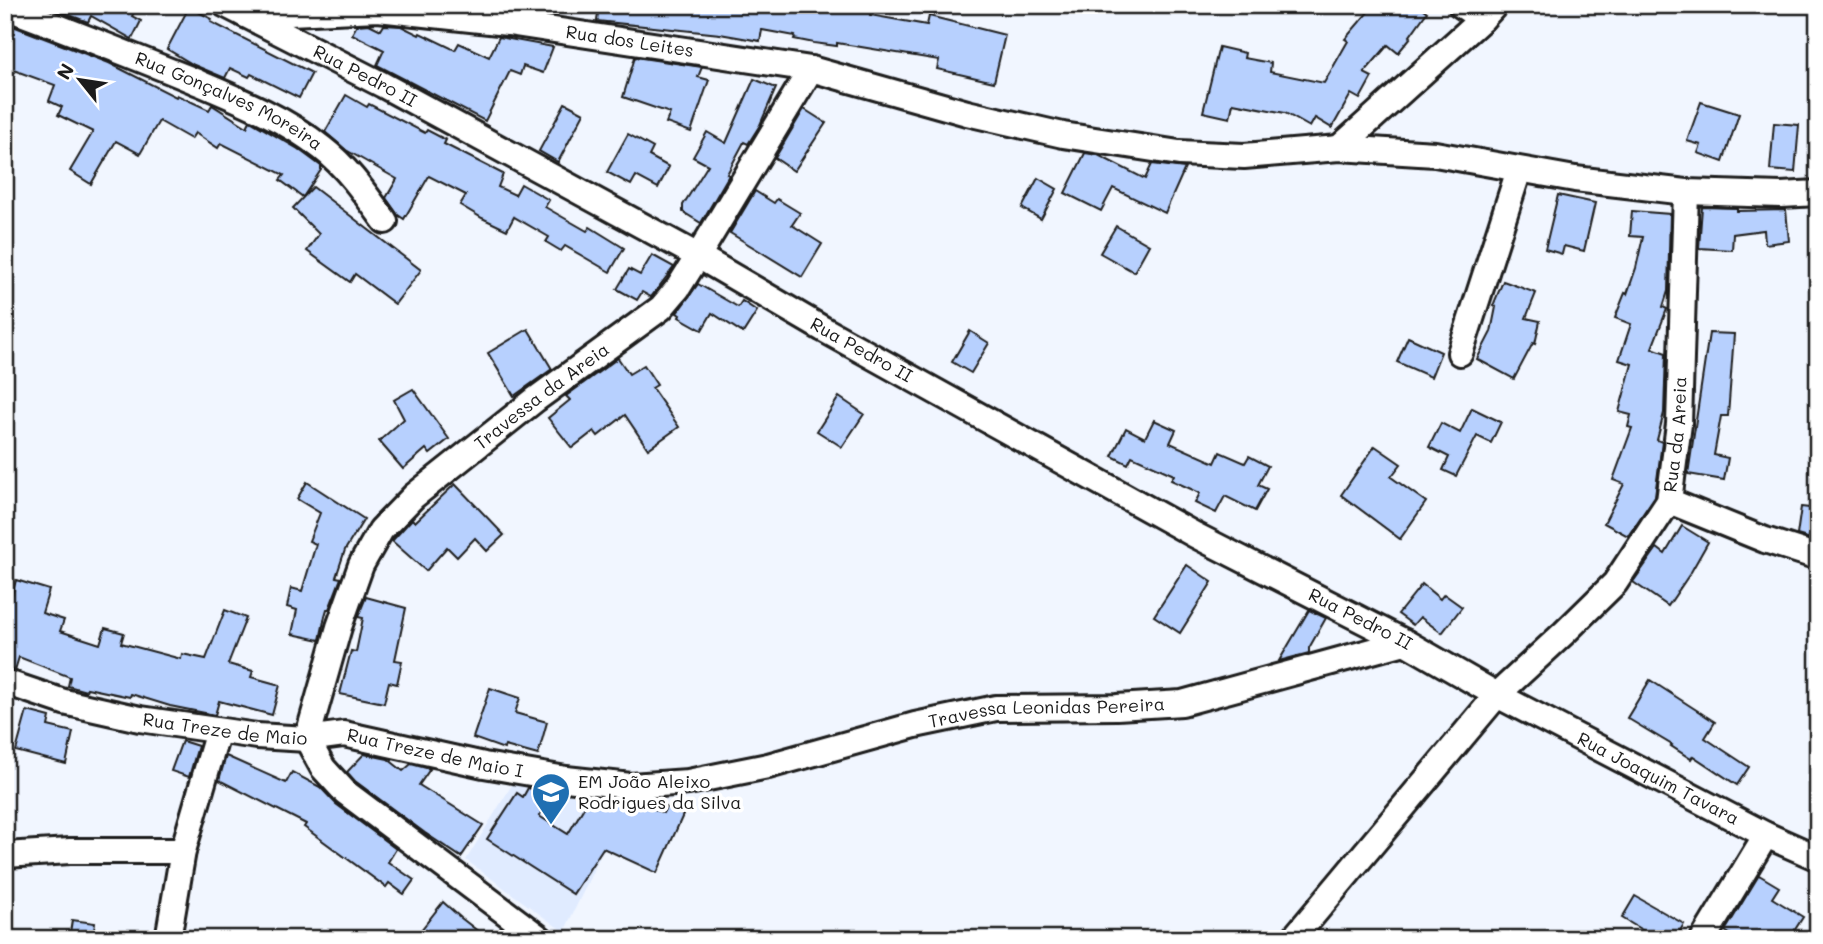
<svg xmlns="http://www.w3.org/2000/svg" width="1823" height="944" font-family="Mali,sans-serif">
  <style>
    .built { fill: #e0ebff }
    .building { fill: #b7d0fe; stroke: #1c1c1c; stroke-width: 2 }
    .lines { fill: none; stroke-linecap: round; stroke-linejoin: round }
    .minor-casing { stroke: #1c1c1c; stroke-width: 30 }
    .minor { stroke: #fff; stroke-width: 24 }
    .labels { text-anchor: middle; stroke-width: 7; stroke-linejoin: round; paint-order: stroke }
    .street-label { font-size: 18px; fill: #1c1c1c; stroke: #fff }
    .poi-label { font-size: 18px; fill: #1c1c1c; stroke: #fff; text-anchor: start }
  </style>
  <rect width="100%" height="100%" fill="#f1f6ff"/>
  <filter id="ink" filterUnits="userSpaceOnUse"><feTurbulence type="fractalNoise" baseFrequency=".0143" numOctaves="2"/><feDisplacementMap in="SourceGraphic" scale="14" xChannelSelector="R" yChannelSelector="G"/><feConvolveMatrix kernelMatrix="1 2 1 2 8 2 1 2 1" color-interpolation-filters="sRGB"/></filter>
  <g filter="url(#ink)">
    <polygon class="built" points="515,780 631,791 564,932 466,860"/>
    <g class="building">
      <polygon points="43,5 138,5 132,16 141,21 132,39 91,16 88,22"/>
      <polygon points="599,5 742,5 774,11 775,5 841,5 871,10 870,15 927,25 929,16 1005,35 994,82 937,69 939,60 837,43 837,46 814,43 794,39 795,36 762,30 760,41 720,34 597,21"/>
      <polygon points="1374,5 1418,5 1427,12 1410,36 1411,37 1398,53 1388,45 1364,73 1372,77 1360,99 1351,94 1332,128 1315,118 1310,127 1285,113 1233,103 1230,118 1203,112 1219,47 1245,53 1244,58 1271,63 1270,72 1324,83 1348,41 1345,39"/>
      <polygon points="189,7 212,19 211,22 312,73 299,98 251,74 249,77 230,68 225,78 194,65 167,49"/>
      <polygon points="5,23 109,63 176,97 177,95 209,110 212,105 247,127 250,121 298,149 321,166 321,170 303,197 280,180 284,175 221,143 218,148 195,133 191,139 159,121 140,154 116,141 91,184 70,171 93,132 58,115 62,107 49,101 55,85 5,67"/>
      <polygon points="369,24 381,30 384,25 401,26 419,35 420,33 455,50 459,43 489,57 499,37 553,47 543,73 523,66 520,75 510,71 485,121 377,65 384,50 352,34 357,25"/>
      <polygon points="635,57 702,67 698,77 709,80 691,132 666,123 670,113 623,97"/>
      <polygon points="754,79 776,88 760,125 748,144 744,142 727,174 729,175 701,223 683,212 683,205 708,165 693,157 707,132 726,143"/>
      <polygon points="346,95 367,107 369,104 425,133 427,130 446,140 444,144 503,174 498,187 515,195 521,184 549,200 545,207 587,231 590,227 624,248 610,272 565,246 561,251 546,242 549,237 514,217 507,230 482,218 460,205 466,195 429,176 404,219 398,215 386,198 397,179 346,150 325,132"/>
      <polygon points="1701,102 1739,114 1723,162 1698,153 1701,145 1687,141"/>
      <polygon points="565,103 584,113 558,162 539,151"/>
      <polygon points="804,109 826,123 794,171 775,158"/>
      <polygon points="1774,123 1799,125 1795,172 1770,170"/>
      <polygon points="628,134 653,148 649,156 669,167 658,188 636,176 631,185 607,172"/>
      <polygon points="1085,153 1098,155 1145,179 1152,164 1185,168 1165,213 1113,188 1101,211 1065,193"/>
      <polygon points="1038,178 1057,189 1041,219 1022,208"/>
      <polygon points="313,187 421,270 395,304 355,274 350,282 307,251 319,234 293,208"/>
      <polygon points="755,191 774,203 777,199 800,213 792,225 822,244 802,277 730,233"/>
      <polygon points="1558,195 1595,203 1584,251 1564,246 1562,254 1545,249"/>
      <polygon points="1702,207 1737,208 1737,211 1786,210 1789,241 1765,244 1764,230 1733,234 1732,250 1699,248"/>
      <polygon points="1632,211 1670,214 1668,291 1663,307 1667,309 1652,348 1666,353 1664,413 1657,440 1662,442 1655,496 1628,536 1604,523 1624,484 1613,480 1632,428 1628,427 1631,415 1619,412 1632,364 1619,360 1631,324 1615,318 1625,293 1627,294 1636,268 1643,237 1630,236"/>
      <polygon points="1116,226 1149,245 1134,272 1100,253"/>
      <polygon points="652,255 674,267 651,297 642,292 637,300 617,289 629,269 640,275"/>
      <polygon points="1503,281 1536,293 1526,318 1540,321 1535,344 1533,343 1514,379 1477,359 1491,332 1496,307 1493,306"/>
      <polygon points="698,284 738,307 742,301 757,311 743,333 712,313 702,330 679,317 680,315 677,313"/>
      <polygon points="528,329 552,369 514,396 488,353"/>
      <polygon points="970,331 989,343 971,373 952,362"/>
      <polygon points="1709,333 1734,334 1728,416 1721,416 1714,455 1728,458 1724,480 1688,474"/>
      <polygon points="1408,337 1441,352 1431,377 1397,362"/>
      <polygon points="618,358 629,374 644,365 657,385 652,388 679,427 648,449 625,415 598,436 594,431 572,448 548,418 570,400 566,396"/>
      <polygon points="413,389 449,439 430,454 426,449 403,469 379,441 404,419 394,400"/>
      <polygon points="839,397 864,414 842,447 817,431"/>
      <polygon points="1472,408 1501,422 1491,443 1477,436 1456,476 1443,470 1449,457 1429,447 1441,423 1460,433"/>
      <polygon points="1154,420 1176,430 1170,443 1215,463 1220,452 1245,463 1249,456 1268,466 1258,485 1267,489 1255,511 1225,496 1216,513 1195,503 1200,493 1171,480 1174,475 1132,456 1128,464 1112,456 1126,428 1145,438"/>
      <polygon points="1375,446 1401,464 1391,477 1426,502 1400,539 1341,495"/>
      <polygon points="307,482 364,519 345,550 336,577 341,578 329,609 327,609 325,616 320,640 292,634 297,610 287,607 291,588 302,591 316,544 309,541 320,513 297,499"/>
      <polygon points="455,484 504,535 487,551 475,538 457,557 447,547 426,571 392,541 412,519 415,522"/>
      <polygon points="1801,507 1818,509 1818,541 1797,535"/>
      <polygon points="1682,526 1708,542 1691,572 1668,606 1633,582 1657,548 1665,554"/>
      <polygon points="1187,565 1212,582 1180,633 1154,616"/>
      <polygon points="16,580 49,590 42,613 64,620 60,631 100,644 105,628 124,633 121,643 181,659 182,654 206,659 225,610 246,618 228,664 253,671 251,677 280,685 272,715 219,701 215,715 170,706 131,694 130,697 87,688 86,691 68,686 70,677 19,657 15,670 5,668 5,622"/>
      <polygon points="1422,584 1440,599 1444,594 1462,607 1442,633 1420,617 1413,625 1398,614"/>
      <polygon points="366,597 406,608 395,660 402,661 397,684 389,682 384,703 340,694 351,651 356,652 363,618 358,617"/>
      <polygon points="1309,610 1326,618 1309,648 1309,653 1279,661"/>
      <polygon points="1650,680 1715,722 1705,738 1749,767 1737,785 1693,756 1691,759 1671,746 1672,745 1627,718"/>
      <polygon points="490,688 520,698 515,713 547,722 538,755 505,746 504,749 473,738"/>
      <polygon points="27,711 50,717 48,726 73,732 66,764 16,751"/>
      <polygon points="182,741 198,746 189,777 171,771"/>
      <polygon points="364,754 388,759 403,771 411,764 430,769 419,785 483,825 461,857 425,833 355,781 347,772"/>
      <polygon points="226,756 286,783 292,772 320,787 336,804 396,849 388,862 414,880 404,894 389,883 386,887 304,827 306,824 219,780"/>
      <polygon points="528,788 553,794 539,816 568,834 589,799 595,803 599,798 621,800 634,808 637,801 663,813 666,807 683,815 657,873 603,848 573,894 487,839 517,793 523,797"/>
      <polygon points="1759,875 1779,887 1772,898 1803,917 1789,939 1738,939 1725,931"/>
      <polygon points="1635,896 1684,924 1675,939 1657,939 1622,918"/>
      <polygon points="443,902 461,918 488,939 414,939"/>
      <polygon points="72,920 95,923 93,939 69,939"/>
    </g>
    <g class="lines">
      <defs>
        <g id="minor">
          <path id="s1" d="M226,5L383,85L698,256L823,329L1195,535L1405,642L1497,695L1766,835L1818,858"/>
          <polyline points="1461,5 1482,19"/>
          <path id="s2" d="M5,7C65,29 125,53 185,77C232,97 282,116 322,148C348,168 366,195 385,221"/>
          <path id="s3" d="M245,15L378,9L508,23L811,69L967,113L1063,135L1179,153L1244,156L1339,148L1435,154L1575,179L1686,192L1781,195L1818,193"/>
          <polyline points="1339,148 1482,19 1495,5"/>
          <polyline points="1460,353 1519,170"/>
          <polyline points="1669,501 1765,540 1818,557"/>
          <path id="s4" d="M5,682L64,702L140,719L257,736L307,739L344,734L484,765L566,779L631,786L688,782L768,766L915,725L996,708L1117,707L1182,703L1405,642"/>
          <path id="s5" d="M307,739L339,627L361,565L381,530L414,496L536,399L661,308L678,288L698,256L811,69"/>
          <polyline points="307,739 323,768 345,792 541,939"/>
          <polyline points="5,855 70,851 183,851"/>
          <polyline points="168,939 183,851 218,731"/>
          <path id="s6" d="M1293,939L1497,695L1564,633L1615,583L1669,501L1679,424L1686,192"/>
          <polyline points="1703,939 1766,835"/>
        </g>
      </defs>
      <use href="#minor" class="minor-casing"/>
      <use href="#minor" class="minor"/>
    </g>
  </g>
  <defs>
    <symbol id="school-pin" viewBox="-11 -11 22 30"><path d="M0 17L-7.5 6A9.5 9.5 0 1 1 7.5 6Z" fill="#1f6fb2" stroke="#fff"/><path d="M0-5L7-2L0 1L-7-2ZM-4 1L0 2.5L4 1V4Q0 6-4 4Z" fill="#fff"/></symbol>
  </defs>
  <g fill-rule="evenodd">
    <use href="#school-pin" x="529" y="770" width="44" height="60"/>
  </g>
  <g class="labels">
    <g class="street-label">
      <text dy="6" stroke="none"><textPath href="#s3" startOffset="387">Rua dos Leites</textPath></text>
      <text dy="6" stroke="none"><textPath href="#s1" startOffset="156">Rua Pedro II</textPath></text>
      <text dy="6" stroke="none"><textPath href="#s2" startOffset="243">Rua Gonçalves Moreira</textPath></text>
      <text dy="6" stroke="none"><textPath href="#s1" startOffset="723">Rua Pedro II</textPath></text>
      <text dy="6" stroke="none"><textPath href="#s5" startOffset="432">Travessa da Areia</textPath></text>
      <text dy="6" stroke="none"><textPath href="#s6" startOffset="646">Rua da Areia</textPath></text>
      <text dy="6" stroke="none"><textPath href="#s1" startOffset="1290">Rua Pedro II</textPath></text>
      <text dy="6" stroke="none"><textPath href="#s4" startOffset="1062">Travessa Leonidas Pereira</textPath></text>
      <text dy="6" stroke="none"><textPath href="#s4" startOffset="226">Rua Treze de Maio</textPath></text>
      <text dy="6" stroke="none"><textPath href="#s4" startOffset="439">Rua Treze de Maio I</textPath></text>
      <text dy="6" stroke="none"><textPath href="#s1" startOffset="1628">Rua Joaquim Tavara</textPath></text>
    </g>
    <g class="poi-label">
      <text x="578" y="788">EM João Aleixo<tspan x="578" dy="21">Rodrigues da Silva</tspan></text>
    </g>
  </g>
  <rect width="1823" height="944" fill="none" stroke="#fff" stroke-width="28"/>
  <rect x="14" y="14" width="1795" height="916" fill="none" stroke="#1c1c1c" stroke-width="2.5" filter="url(#ink)"/>
  <g transform="translate(80 80) rotate(300)" stroke="#ffffff" stroke-width="5" paint-order="stroke">
  <path d="M0-5L12 26L0 18L-12 26Z" fill="#1c1c1c"/>
  <text y="-10" font-size="19" font-weight="bold" text-anchor="middle" fill="#1c1c1c">N</text>
  </g>
</svg>
